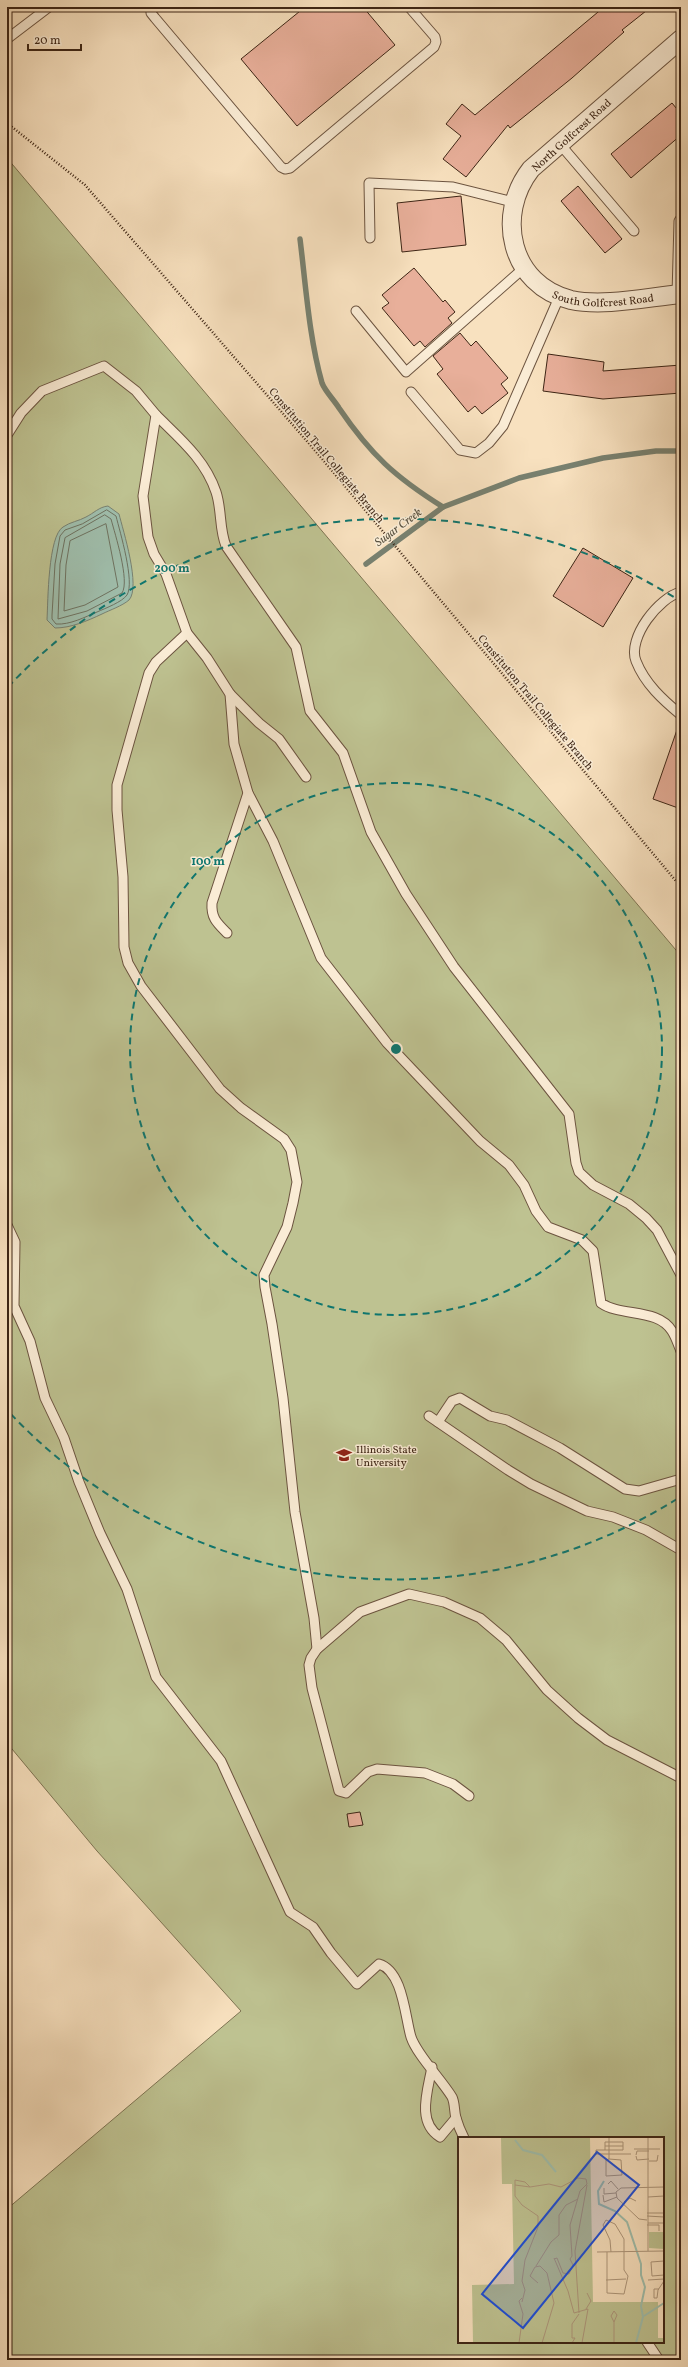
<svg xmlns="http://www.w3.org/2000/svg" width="688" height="2367" font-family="Vollkorn,serif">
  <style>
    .green { fill: #bec291; stroke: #7e7453; fill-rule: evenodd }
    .water { fill: #9fbeac; stroke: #788170 }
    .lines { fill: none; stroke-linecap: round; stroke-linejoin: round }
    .shore { stroke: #6e7260; stroke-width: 1 }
    .stream { stroke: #788170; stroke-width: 5.5 }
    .building { fill: #e8af9a; stroke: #3d2515 }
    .service-casing { stroke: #6c5440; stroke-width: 11 }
    .minor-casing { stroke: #6c5440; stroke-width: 20 }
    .path { stroke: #3d2515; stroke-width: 2.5; stroke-dasharray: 1 2; stroke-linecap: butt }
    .service { stroke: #faecd5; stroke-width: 9 }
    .minor { stroke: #faecd5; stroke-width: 18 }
    .ring { fill: none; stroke: #0f766e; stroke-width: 2; stroke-dasharray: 7 5 }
    .labels { text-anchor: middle; stroke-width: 3; stroke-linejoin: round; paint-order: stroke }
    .street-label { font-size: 11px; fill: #3d2515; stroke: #faecd5 }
    .poi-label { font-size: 11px; fill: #3d2515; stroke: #faecd5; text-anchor: start }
    .water-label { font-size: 12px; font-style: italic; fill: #5a5342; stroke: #faecd5 }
    .inset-river { fill: none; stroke: #9fbeac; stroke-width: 2 }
    .inset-road { fill: none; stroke: #ad967b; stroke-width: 1 }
    .view { fill: #1d4ed8; fill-opacity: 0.15; stroke: #1d4ed8; stroke-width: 2 }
    .inset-edge { fill: none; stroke: #3d2515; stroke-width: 2 }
    .centre { fill: #0f766e; stroke: #faecd5; stroke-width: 2 }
    .ring-label { font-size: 12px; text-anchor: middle; font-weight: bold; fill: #0f766e; stroke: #faecd5; stroke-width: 3; stroke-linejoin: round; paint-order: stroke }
  </style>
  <rect width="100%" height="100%" fill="#f8e1bf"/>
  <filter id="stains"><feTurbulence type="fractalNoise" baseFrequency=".005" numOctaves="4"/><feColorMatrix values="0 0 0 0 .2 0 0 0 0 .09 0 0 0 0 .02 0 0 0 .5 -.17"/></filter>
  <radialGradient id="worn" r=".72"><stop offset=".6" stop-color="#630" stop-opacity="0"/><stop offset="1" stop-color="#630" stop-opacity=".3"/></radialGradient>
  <path class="green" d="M7,158L681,956V2360H7V2209L241,2011L97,1851L7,1743ZM459,2138H663V2342H459Z"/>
  <path class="water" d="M108,506L119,514C123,530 141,587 129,600C122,606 110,610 102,614C87,621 71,628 55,628L47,620C48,601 48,536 63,527C70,522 79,521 86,517C94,513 99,507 108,506Z"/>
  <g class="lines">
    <g class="shore">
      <path d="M107,510L116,516C120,532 135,582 127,595C122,602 106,608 97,612C85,617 70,625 56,624L52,619V615L55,564L60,536L65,530L82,524Z"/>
      <path d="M105,515L111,519C115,534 130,581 122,593L87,611L58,619L60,564L65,538Z"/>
      <polygon points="106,524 118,587 85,605 64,611 66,565 70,541"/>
    </g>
    <g class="stream">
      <path d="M300,239C306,287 309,337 322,383C325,391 334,400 339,408C371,455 395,477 443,507L519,478L603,458L656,451H681"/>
      <polyline points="366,564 443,507"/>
    </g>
  </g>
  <g class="building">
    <polygon points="305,7 363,7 395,45 297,126 241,59"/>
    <polygon points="604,7 651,7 622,30 624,32 572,78 510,128 508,125 466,177 443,159 461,136 446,124 462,104 475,115"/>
    <polygon points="672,103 681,114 681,135 631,178 611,154"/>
    <polygon points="578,186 622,239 605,253 561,201"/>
    <polygon points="461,196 466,245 402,252 397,203"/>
    <polygon points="414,268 443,302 445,300 455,312 448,318 452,323 425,347 420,341 414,346 382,308 389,303 382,295"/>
    <polygon points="460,333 471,346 476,341 508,378 501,384 508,393 482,414 475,406 468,412 437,374 443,369 433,356"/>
    <polygon points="548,354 604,362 603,371 681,365 681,393 603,399 543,391"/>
    <polygon points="583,548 633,578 603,627 553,596"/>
    <polygon points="679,724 681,725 681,809 653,799"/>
    <polygon points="360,1812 363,1825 349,1827 347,1814"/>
  </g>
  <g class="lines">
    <defs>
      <g id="service">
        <polyline points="151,7 151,13 155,18 281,167 285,169 290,168 434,47 436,42 435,37 409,7"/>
        <polyline points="7,39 49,7"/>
        <polyline points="559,143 634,231"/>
        <polyline points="370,238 369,183 453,187 513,202"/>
        <polyline points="677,295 679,221 681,218"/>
        <polyline points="356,311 406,372 525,267"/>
        <polyline points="411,392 460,450 476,453 489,443 503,426 560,295"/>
        <path d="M156,415C179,438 205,459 216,492C222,510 219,529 226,546L296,647L310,711L343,753L371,832L406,894L454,967L569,1114L576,1163L579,1172L593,1185L629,1204L646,1218L657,1230L681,1275"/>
        <path d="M7,435L21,413L42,391L104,366L136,391L156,415L143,496L148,537L154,554L166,574L187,633L207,658L230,694L234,744L248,793L273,841L321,958L387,1043L480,1141L509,1165L524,1185L536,1211L548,1227L582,1240L593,1251L601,1303C621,1317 658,1308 672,1331C676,1337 678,1344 681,1351"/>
        <path d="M681,592C659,597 627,638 636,661C645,684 663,700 681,715"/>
        <polyline points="187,633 156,662 149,673 117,785 117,810 123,877 124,947 128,963 141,986 220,1089 241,1108 284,1139 291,1150 297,1182 293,1203 287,1227 264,1275 265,1287 272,1324 283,1398 295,1512 314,1618 317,1649"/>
        <polyline points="230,694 259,723 279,739 306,777"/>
        <path d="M227,933C217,923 211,918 212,903L248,793"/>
        <path d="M7,1225L15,1242L14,1306L30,1341L45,1398L64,1438L79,1482L100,1533L127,1589L156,1677L221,1761L290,1912L313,1927L331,1953L357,1984L379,1964C403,1971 405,2017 411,2037C417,2055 441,2079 452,2097C455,2103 454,2111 456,2118C458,2125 461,2132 464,2138"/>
        <polyline points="429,1416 508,1470 531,1484 587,1511 613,1517 646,1530 681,1550"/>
        <polyline points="438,1422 452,1401 460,1398 490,1416 507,1420 560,1448 625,1489 639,1491 681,1479"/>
        <polyline points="469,1796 453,1784 425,1773 377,1769 368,1772 346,1793 339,1791 312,1688 309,1665 311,1658 317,1649 360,1612 409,1594 444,1602 480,1618 506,1640 547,1690 578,1718 607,1740 681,1778"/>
        <path d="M432,2067C428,2090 416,2122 440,2137L456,2118"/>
        <polyline points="647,2342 659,2360"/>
      </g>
      <g id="minor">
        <path id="s1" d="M681,39L531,169C495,215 510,285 571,300C604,307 648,297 681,294"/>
      </g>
    </defs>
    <use href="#service" class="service-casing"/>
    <use href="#minor" class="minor-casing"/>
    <polyline class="path" points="7,123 85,185 318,454 681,887"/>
    <use href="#service" class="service"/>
    <use href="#minor" class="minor"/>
  </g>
  <g class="ring">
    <circle cx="396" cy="1049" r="266"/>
    <path d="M677 1499A531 531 0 0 1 8 1411M8 687A531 531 0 0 1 677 599"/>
  </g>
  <defs>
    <symbol id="university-bare" viewBox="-9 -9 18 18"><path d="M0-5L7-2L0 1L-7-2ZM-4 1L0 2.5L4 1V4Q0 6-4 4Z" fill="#8f2418" stroke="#faecd5" stroke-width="2.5" paint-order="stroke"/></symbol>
  </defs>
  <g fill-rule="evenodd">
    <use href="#university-bare" x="333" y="1444" width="22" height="22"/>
  </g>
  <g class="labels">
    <g class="street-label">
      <text transform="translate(571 135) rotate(-42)" y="4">North Golfcrest Road</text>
      <text dy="4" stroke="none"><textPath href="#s1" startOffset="394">South Golfcrest Road</textPath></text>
      <text transform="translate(327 455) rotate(50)" y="4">Constitution Trail Collegiate Branch</text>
      <text transform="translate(536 702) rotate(50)" y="4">Constitution Trail Collegiate Branch</text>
    </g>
    <g class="poi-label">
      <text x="356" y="1453">Illinois State<tspan x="356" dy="13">University</tspan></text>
    </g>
    <g class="water-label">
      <text transform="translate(398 527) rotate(-37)" y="4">Sugar Creek</text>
    </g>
  </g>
  <g transform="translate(458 2137)">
    <rect width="206" height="206" fill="#f8e1bf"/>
    <path d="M43,1H132L135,165H200V201H206V206H15L14,148L56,147L54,47H44ZM191,95H206V112L191,111Z" fill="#bec291"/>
    <path class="inset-river" d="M57,3L65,13L84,18L98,35M146,44L140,54L141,67L157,74L169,85L183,127V138L187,150L183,169L185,180L178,206M186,179L206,166"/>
    <path class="inset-road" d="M151,0V22M147,9H165M176,12H202M147,13V5H165V13H138V17H173M178,18L179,14H191M178,19L179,23L191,22M151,22L163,23L164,38L148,39V23ZM191,24H199L200,18M150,47L153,44L160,52M57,48L72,50M146,51V57L158,56M145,58L146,65L159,60M190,60L206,59M166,65L172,61L178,64M189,76H206M189,79L206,80M189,83L181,82L159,61L158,55L163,51L206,50M190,86H206M189,88H201V94M190,114V0M139,115L206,114M149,115V156L166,157L170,139L166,133V102L157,87L148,83L145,88L152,103L153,115M96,121L110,154L116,176L130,172M206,124L193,125L194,139L206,138M78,129L93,105L101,98V78L108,68L120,62M148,143L168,142M190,143L206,142M80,146L72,139L77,130L82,129L89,136L96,166L84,206M201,152H196V161H199L200,153L206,144M64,165L67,153L64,144L67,123L80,90V79L64,68L57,59V43L67,45L72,50L91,47L103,50L120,41L128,42L129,47L122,54L112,88L114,119L112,122L115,128L111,137L105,136L99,121L96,122M128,172L133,164L129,156M156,174L159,178L156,185L153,179ZM121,176L117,114L129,48M156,185V206M61,206L65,177L61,164L64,161M114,206L117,201H114V187L121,177M124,206L130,172"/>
    <path class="view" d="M139,15L181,48L65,191L24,157Z"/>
    <rect width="206" height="206" class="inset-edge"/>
  </g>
  <circle cx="396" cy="1049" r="6" class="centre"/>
  <g class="ring-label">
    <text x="172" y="572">200 m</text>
    <text x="208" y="865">100 m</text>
  </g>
  <rect width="688" height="2367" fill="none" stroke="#f8e1bf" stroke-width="24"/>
  <rect x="8" y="8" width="672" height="2351" fill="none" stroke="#3d2515" stroke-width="2"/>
  <rect x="12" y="12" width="664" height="2343" fill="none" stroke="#3d2515"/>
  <path d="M28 44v6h53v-6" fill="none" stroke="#3d2515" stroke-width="2"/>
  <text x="34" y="44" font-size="12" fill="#3d2515" stroke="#faecd5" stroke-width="3" paint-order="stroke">20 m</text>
  <rect width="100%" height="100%" filter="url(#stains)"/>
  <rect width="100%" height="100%" fill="url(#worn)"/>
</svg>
